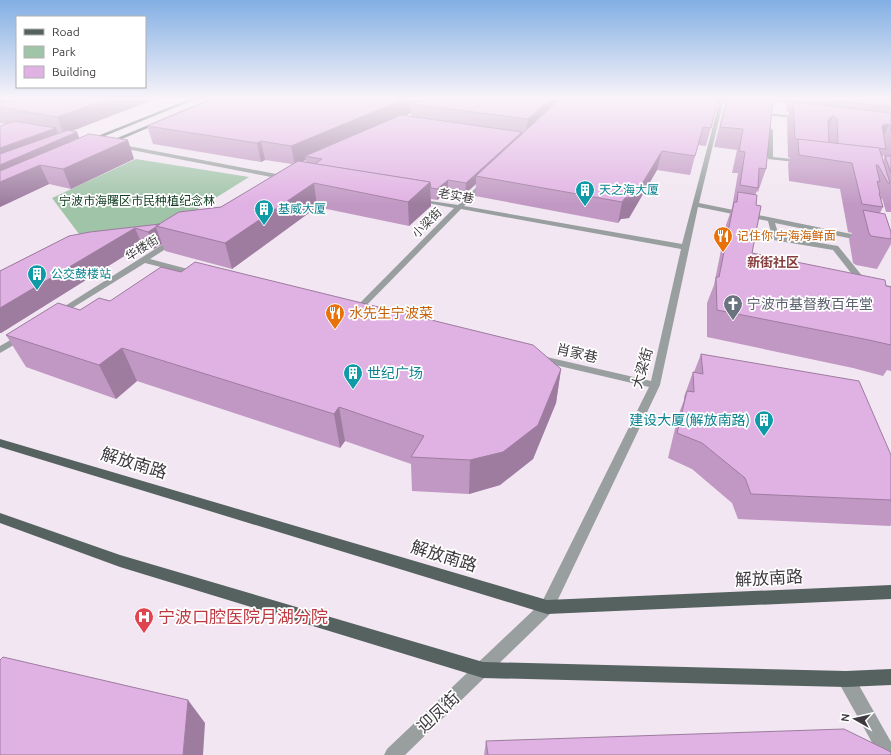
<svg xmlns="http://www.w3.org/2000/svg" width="891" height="755" font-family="Ubuntu,'Noto Sans SC',sans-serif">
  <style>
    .green { fill: #a0c4a8 }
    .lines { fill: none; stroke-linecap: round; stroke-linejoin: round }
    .minor { fill: #989f9e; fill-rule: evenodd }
    .major { fill: #55625f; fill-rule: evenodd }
    .wall { fill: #c198c3; fill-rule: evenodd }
    .shaded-wall { fill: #9d7c9f }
    .building { fill: #e0b1e3; stroke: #9d7c9f }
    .labels { text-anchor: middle; stroke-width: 3.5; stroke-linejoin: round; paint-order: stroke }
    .far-culture-label { font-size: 12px; fill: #0d838f; stroke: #fff; text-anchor: start }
    .far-street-label { font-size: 12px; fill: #3e393e; stroke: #fff }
    .far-park-label { font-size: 12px; fill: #0f3b1f; stroke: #fff }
    .far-food-label { font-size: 12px; fill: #c56008; stroke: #fff; text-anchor: start }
    .far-quarter-label { font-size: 13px; font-weight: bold; fill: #863d3d; stroke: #fff }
    .worship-label { font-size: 14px; fill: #5b616d; stroke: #fff; text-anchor: start }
    .food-label { font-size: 14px; fill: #c56008; stroke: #fff; text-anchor: start }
    .street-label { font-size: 14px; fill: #3e393e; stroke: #fff }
    .culture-label { font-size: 14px; fill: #0d838f; stroke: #fff; text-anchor: start }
    .near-street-label { font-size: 17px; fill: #3e393e; stroke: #fff }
    .near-health-label { font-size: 17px; fill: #be3a42; stroke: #fff; text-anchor: start }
  </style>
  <rect width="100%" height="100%" fill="#f1e6f1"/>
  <polygon class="green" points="136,159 249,177 150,239 60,247 79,234 52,198"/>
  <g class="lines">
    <g class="minor">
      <polygon points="721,102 723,103 699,203 866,237 867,239 863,241 775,223 779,236 838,246 868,283 891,286 891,290 862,287 833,250 773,240 768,221 698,207 660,385 552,612 405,755 384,755 387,749 542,602 649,387 538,361 533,358 538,355 651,381 681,249 461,209 357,315 354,316 350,313 454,208 417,201 417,199 458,205 485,179 487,180 487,182 464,206 682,244 719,103"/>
      <polygon points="759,112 801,117 803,118 801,119 757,114"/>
      <polygon points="770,128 773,130 773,157 802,160 805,162 804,163 768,159 767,130"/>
      <polygon points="118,144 287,176 290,178 287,180 116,147 116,145"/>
      <polygon points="171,239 177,239 178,241 150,259 199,272 199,276 196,276 145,263 61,315 58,316 54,313"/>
      <polygon points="21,334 26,337 24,339 0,353 0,346"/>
      <polygon points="846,671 852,673 891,742 891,755 879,755 840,685 838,679 840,673"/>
    </g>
    <g class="major">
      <polygon points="190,99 196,99 90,142 85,141"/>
      <polygon points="210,99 216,99 108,145 103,144"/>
      <polygon points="0,439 547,600 891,585 891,599 547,614 0,447"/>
      <polygon points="0,513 120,555 483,662 846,671 891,669 891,685 846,687 483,678 120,567 0,523"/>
    </g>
  </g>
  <g class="wall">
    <polygon points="0,99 155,99 72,131 79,138 134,159 71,189 49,184 0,207 0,126 7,124 0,123"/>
    <path d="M213,99H891V212H886L882,198L881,200L883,207L880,213L891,232V244L877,269L856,265L853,263L849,239L852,233L848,232L840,189L789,181L788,164L790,158L788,157L787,119L789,112H787L786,102L773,101L766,169L758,192L757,191L755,195L752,253L891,287V371L887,370L883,376L853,368L707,337V303L714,285L726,225L732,208L738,173H732L737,150L714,147L725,105L724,102L721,101L717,104L706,146L698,145L690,175L657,170L629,218L621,219L618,223L475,196L476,184L465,194L448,191L437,200L431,199V206L409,226L317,207L232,269L165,251L162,244L154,249L142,245L1,333H0V271L69,236L160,224L221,207L292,164L265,160L261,162L153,144L147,126ZM410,113H411V117L404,116ZM884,155V158L883,161L882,158ZM306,160V162L302,161Z"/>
    <polygon points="110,301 561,369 556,403 533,459 500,485 469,494 412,491 411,464 345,441 340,448 137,381 116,399 26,367 6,335 80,310"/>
    <polygon points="701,354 891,455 891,525 890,526 738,519 732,503 692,469 668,458 678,416 684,400 684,397 693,372 694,372"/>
    <polygon points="486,741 891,755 484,755"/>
  </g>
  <g class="shaded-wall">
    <polygon points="0,99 64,99 0,107"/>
    <polygon points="107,99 155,99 64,134 57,117"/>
    <polygon points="405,99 443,99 411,104 411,113 311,157 305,156 306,160 295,165 291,146"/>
    <polygon points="551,99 560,99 559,106 526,136 528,119"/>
    <polygon points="719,99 721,99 721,101 717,104"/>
    <polygon points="833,116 826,134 828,120"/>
    <polygon points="889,124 881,142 882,126 883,125"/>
    <polygon points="56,128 60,139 77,132 84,150 40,165 49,184 0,207 0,148"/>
    <polygon points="522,132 521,142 476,176 476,184 465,194 466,183"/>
    <polygon points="128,140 134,159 71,189 63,169"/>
    <polygon points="261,141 265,160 261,162 257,143"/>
    <polygon points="662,151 657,170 629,218 621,219 618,223 622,202"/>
    <polygon points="448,180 448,191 437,200 437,189"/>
    <polygon points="430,182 431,206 409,226 408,202"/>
    <polygon points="314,183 317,207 232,269 225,243"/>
    <polygon points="156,227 162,244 154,249 148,232"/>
    <polygon points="135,228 142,245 1,333 0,333 0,308"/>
    <polygon points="122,348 137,381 116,399 99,365"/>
    <polygon points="561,369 556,403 533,459 500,485 469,494 470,460"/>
    <polygon points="339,407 345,441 340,448 334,414"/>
    <polygon points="188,700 205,723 203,755 183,755"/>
  </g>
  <g class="building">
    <polygon points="18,99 107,99 57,117 0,107 0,104"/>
    <polygon points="213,99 405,99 291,146 261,141 257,143 147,126"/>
    <polygon points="421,99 551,99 528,119 411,104"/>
    <polygon points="560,99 718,99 711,128 703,127 695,156 662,151 634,197 625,198 622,202 476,176"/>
    <polygon points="727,99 773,99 766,169 759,168 758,188 740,185 745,152 739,151 743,129 720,127"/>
    <polygon points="820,99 891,99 891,107"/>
    <polygon points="793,102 891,113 891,131 889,124 883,125 882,126 886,149 838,144 837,119 833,116 828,120 829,143 795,139"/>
    <polygon points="401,115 522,132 466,183 448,180 437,189 431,188 430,182 315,164 322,159 305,156"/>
    <polygon points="14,121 56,128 0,148 0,126"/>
    <polygon points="68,130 77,132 0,165 0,154"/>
    <polygon points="89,134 128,140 63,169 40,165 0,182 0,171"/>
    <polygon points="798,139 879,148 890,183 888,183 878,165 876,165 880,182 877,181 880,193 879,193 883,207 862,204 852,163 799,155"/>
    <polygon points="885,156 891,156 891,173"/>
    <polygon points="298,161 430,182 408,202 314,183 225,243 156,226 179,212 221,207"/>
    <polygon points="738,192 757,195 756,205 761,206 752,253 885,280 886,286 891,287 891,345 869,340 717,310 716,277 719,277 734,202 737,202"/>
    <polygon points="863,210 885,214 891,232 891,239 871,236 869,233"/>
    <polygon points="160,224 156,226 156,227 148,232 135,228 0,308 0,271 69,236 90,232"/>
    <polygon points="195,262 533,345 561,369 538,425 503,452 470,460 411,457 424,436 339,407 334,414 122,348 99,365 6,335 58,303 80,310 99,298 110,301 161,267 181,272"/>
    <polygon points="701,354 859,381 891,455 891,500 751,494 745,478 702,443 677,433 687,391 694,392 693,372 703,374"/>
    <polygon points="3,657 188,700 183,755 0,755 0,660"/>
    <polygon points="844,729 891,752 891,755 488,755 486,741"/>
  </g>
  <linearGradient id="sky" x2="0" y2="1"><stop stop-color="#82afe4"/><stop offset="0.48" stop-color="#f9f4f9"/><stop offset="1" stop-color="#f9f4f9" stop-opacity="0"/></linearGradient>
  <rect width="891" height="205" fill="url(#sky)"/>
  <defs>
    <symbol id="building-pin" viewBox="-11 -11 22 30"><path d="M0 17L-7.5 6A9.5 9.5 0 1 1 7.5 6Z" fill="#0f9aa8" stroke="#fff"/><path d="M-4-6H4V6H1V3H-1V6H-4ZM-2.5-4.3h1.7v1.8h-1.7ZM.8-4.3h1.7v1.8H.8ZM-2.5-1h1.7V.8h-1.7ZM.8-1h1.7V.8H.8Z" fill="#fff"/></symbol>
    <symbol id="restaurant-pin" viewBox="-11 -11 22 30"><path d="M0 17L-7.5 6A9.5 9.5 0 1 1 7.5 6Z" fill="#e8710a" stroke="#fff"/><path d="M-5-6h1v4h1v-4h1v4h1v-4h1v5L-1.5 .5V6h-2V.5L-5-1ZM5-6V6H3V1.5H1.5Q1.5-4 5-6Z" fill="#fff"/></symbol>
    <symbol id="church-pin" viewBox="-11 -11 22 30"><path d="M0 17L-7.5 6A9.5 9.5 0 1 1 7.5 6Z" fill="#6b7280" stroke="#fff"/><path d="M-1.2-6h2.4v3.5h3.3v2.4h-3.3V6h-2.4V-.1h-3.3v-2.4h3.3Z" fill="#fff"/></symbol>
    <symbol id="hospital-pin" viewBox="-11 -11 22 30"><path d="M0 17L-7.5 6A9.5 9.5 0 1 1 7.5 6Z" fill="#e0444e" stroke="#fff"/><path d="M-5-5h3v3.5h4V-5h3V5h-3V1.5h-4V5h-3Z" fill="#fff"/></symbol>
  </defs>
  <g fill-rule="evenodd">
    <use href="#building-pin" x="574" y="179" width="22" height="30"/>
    <use href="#building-pin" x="253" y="198" width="22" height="30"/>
    <use href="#restaurant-pin" x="712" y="225" width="22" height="30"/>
    <use href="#building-pin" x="26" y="263" width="22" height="30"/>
    <use href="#church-pin" x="722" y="293" width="22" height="30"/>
    <use href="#restaurant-pin" x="324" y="302" width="22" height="30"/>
    <use href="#building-pin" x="342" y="362" width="22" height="30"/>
    <use href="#building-pin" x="753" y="409" width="22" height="30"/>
    <use href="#hospital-pin" x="133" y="606" width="22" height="30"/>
  </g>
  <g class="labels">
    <g class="far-culture-label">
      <text x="599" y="194">天之海大厦</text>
      <text x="278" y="213">基威大厦</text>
      <text x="51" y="278">公交鼓楼站</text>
    </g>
    <g class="far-street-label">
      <text transform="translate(456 196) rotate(10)" y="4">老实巷</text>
      <text transform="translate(427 223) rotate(-45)" y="4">小梁街</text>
      <text transform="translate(142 248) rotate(-32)" y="4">华楼街</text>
    </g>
    <g class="far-park-label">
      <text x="137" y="205">宁波市海曙区市民种植纪念林</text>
    </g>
    <g class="far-food-label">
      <text x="737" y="240">记住你 宁海海鲜面</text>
    </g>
    <g class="far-quarter-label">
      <text x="773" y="267">新街社区</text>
    </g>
    <g class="worship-label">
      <text x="747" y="309">宁波市基督教百年堂</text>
    </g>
    <g class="food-label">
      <text x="349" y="318">水先生宁波菜</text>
    </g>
    <g class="street-label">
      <text transform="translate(577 353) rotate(13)" y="5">肖家巷</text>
      <text transform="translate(642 368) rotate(-74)" y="5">大梁街</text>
    </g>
    <g class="culture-label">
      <text x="367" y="378">世纪广场</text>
      <text x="750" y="425" text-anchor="end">建设大厦(解放南路)</text>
    </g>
    <g class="near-street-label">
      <text transform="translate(134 463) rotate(17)" y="6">解放南路</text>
      <text transform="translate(444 556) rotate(17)" y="6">解放南路</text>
      <text transform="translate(769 578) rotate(-3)" y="6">解放南路</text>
      <text transform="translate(438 712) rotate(-43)" y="6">迎凤街</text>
    </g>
    <g class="near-health-label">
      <text x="158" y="623">宁波口腔医院月湖分院</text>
    </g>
  </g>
  <rect x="16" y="16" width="130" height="72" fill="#ffffff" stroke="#b2b0b2"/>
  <rect x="24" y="29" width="20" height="6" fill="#55625f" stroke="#b2b0b2"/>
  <text x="52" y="36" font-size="12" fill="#3e393e">Road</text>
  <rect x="24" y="46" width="20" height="12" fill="#a0c4a8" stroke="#b2b0b2"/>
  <text x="52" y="56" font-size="12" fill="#3e393e">Park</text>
  <rect x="24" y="66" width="20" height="12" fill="#e0b1e3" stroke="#b2b0b2"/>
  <text x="52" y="76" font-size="12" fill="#3e393e">Building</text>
  <g transform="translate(855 719) rotate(278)" stroke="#ffffff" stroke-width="3" paint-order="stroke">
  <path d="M0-3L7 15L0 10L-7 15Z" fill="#3e393e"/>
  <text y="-6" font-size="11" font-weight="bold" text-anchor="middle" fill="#3e393e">N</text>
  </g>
</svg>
